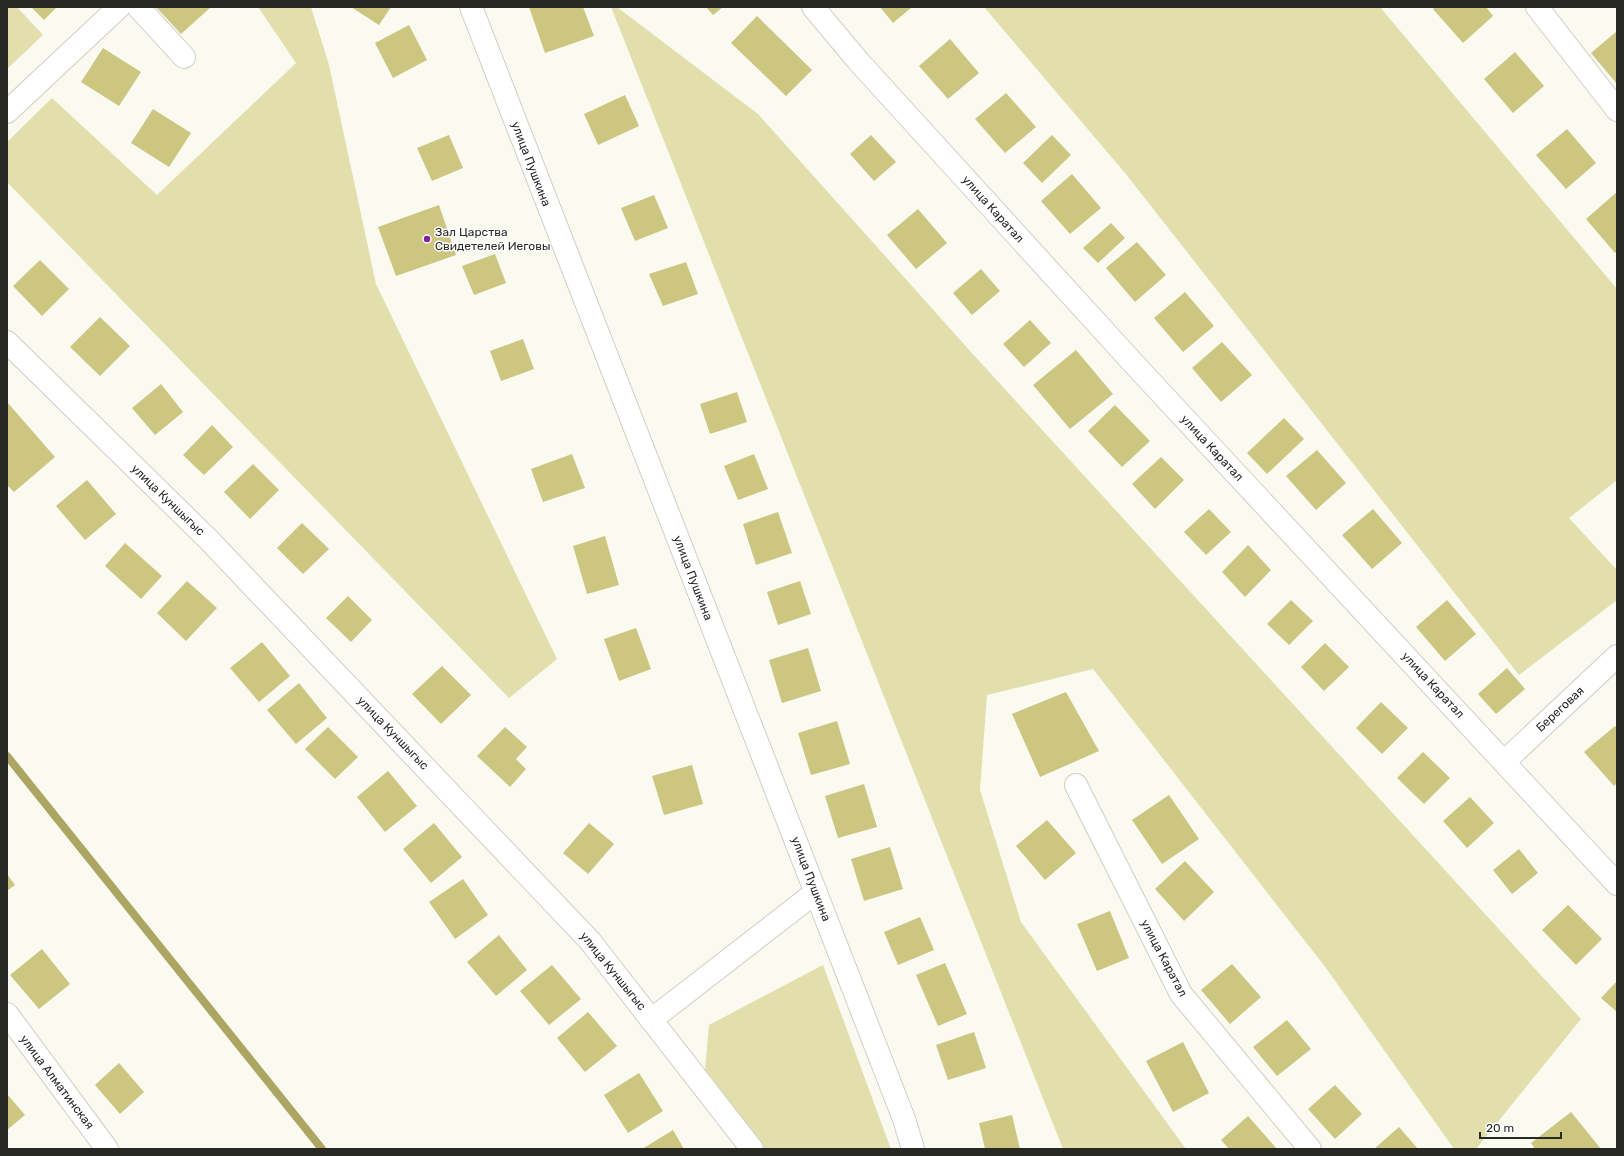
<svg xmlns="http://www.w3.org/2000/svg" width="1624" height="1156" font-family="Rubik,sans-serif">
  <style>
    .green { fill: #e2dfac }
    .lines { fill: none; stroke-linecap: round; stroke-linejoin: round }
    .stream { stroke: #aca662; stroke-width: 8 }
    .building { fill: #ccc681 }
    .minor-casing { stroke: #cfcfc7; stroke-width: 24 }
    .tertiary-casing { stroke: #cfcfc7; stroke-width: 24 }
    .minor { stroke: #fff; stroke-width: 22 }
    .tertiary { stroke: #fff; stroke-width: 22 }
    .poi-dot { fill: #82248f; stroke: #fff; stroke-width: 1.5 }
    .labels { text-anchor: middle; stroke-width: 3; stroke-linejoin: round; paint-order: stroke }
    .street-label { font-size: 12px; fill: #282825; stroke: #fff }
    .poi-label { font-size: 12px; fill: #282825; stroke: #fff; text-anchor: start }
  </style>
  <rect width="100%" height="100%" fill="#fafaf1"/>
  <g class="green">
    <polygon points="7,7 17,7 43,35 7,69"/>
    <polygon points="258,7 311,7 329,65 376,284 557,659 509,698 7,182 7,142 52,98 157,195 296,63"/>
    <polygon points="611,7 617,7 758,114 971,352 1581,1019 1476,1149 1454,1149 1326,968 1093,669 987,695 980,790 1021,922 1186,1149 1063,1149"/>
    <polygon points="984,7 1380,7 1617,289 1617,480 1569,518 1617,570 1617,600 1519,675 1125,173"/>
    <polygon points="823,965 891,1149 764,1149 705,1070 709,1025"/>
  </g>
  <g class="lines">
    <polyline class="stream" points="7,756 322,1149"/>
  </g>
  <g class="building">
    <polygon points="31,7 57,7 44,20"/>
    <polygon points="156,7 211,7 181,34"/>
    <polygon points="351,7 391,7 379,25"/>
    <polygon points="529,7 583,7 594,36 545,53"/>
    <polygon points="706,7 723,7 713,15"/>
    <polygon points="880,7 912,7 893,23"/>
    <polygon points="1435,7 1486,7 1493,16 1463,43 1433,9"/>
    <polygon points="757,16 812,70 786,96 731,43"/>
    <polygon points="409,25 427,60 393,78 375,43"/>
    <polygon points="1617,31 1617,84 1591,53"/>
    <polygon points="950,39 979,73 948,99 919,66"/>
    <polygon points="103,48 141,72 119,106 81,82"/>
    <polygon points="1515,52 1544,86 1513,113 1484,79"/>
    <polygon points="1006,93 1036,127 1005,153 975,119"/>
    <polygon points="625,95 639,126 598,145 584,114"/>
    <polygon points="153,109 191,133 169,167 131,143"/>
    <polygon points="1567,129 1596,163 1566,189 1536,155"/>
    <polygon points="449,135 463,168 432,181 417,148"/>
    <polygon points="871,135 896,162 874,181 850,154"/>
    <polygon points="1052,135 1071,155 1042,183 1023,163"/>
    <polygon points="1072,174 1101,208 1070,234 1041,201"/>
    <polygon points="1617,192 1617,251 1615,253 1586,219"/>
    <polygon points="654,195 668,228 635,241 621,208"/>
    <polygon points="439,205 456,255 396,276 378,227"/>
    <polygon points="918,209 947,243 916,269 887,235"/>
    <polygon points="1111,223 1125,238 1098,263 1083,248"/>
    <polygon points="1137,242 1166,275 1135,302 1106,268"/>
    <polygon points="495,254 506,283 474,295 462,266"/>
    <polygon points="40,260 69,289 42,316 13,286"/>
    <polygon points="686,262 698,294 663,306 649,274"/>
    <polygon points="981,269 1000,291 972,315 953,293"/>
    <polygon points="1185,292 1214,326 1183,352 1154,318"/>
    <polygon points="100,317 130,346 100,376 70,347"/>
    <polygon points="1030,320 1051,343 1024,367 1003,344"/>
    <polygon points="523,339 534,369 501,381 490,351"/>
    <polygon points="1222,342 1252,375 1221,402 1192,368"/>
    <polygon points="1076,350 1113,394 1070,429 1033,385"/>
    <polygon points="161,384 183,412 155,435 132,408"/>
    <polygon points="737,392 747,422 710,434 700,404"/>
    <polygon points="7,402 55,457 14,492 7,485"/>
    <polygon points="1115,405 1150,441 1122,467 1088,431"/>
    <polygon points="1284,418 1304,439 1267,474 1247,453"/>
    <polygon points="212,425 233,447 204,475 183,455"/>
    <polygon points="1317,450 1346,483 1316,510 1286,476"/>
    <polygon points="572,454 585,488 543,502 531,469"/>
    <polygon points="754,454 768,489 738,500 724,466"/>
    <polygon points="1161,457 1184,480 1155,509 1132,484"/>
    <polygon points="253,464 279,490 250,519 224,492"/>
    <polygon points="87,480 116,514 85,540 56,506"/>
    <polygon points="1209,509 1231,532 1206,555 1184,532"/>
    <polygon points="1373,509 1402,543 1372,569 1342,535"/>
    <polygon points="778,512 792,553 756,565 743,524"/>
    <polygon points="302,523 329,549 303,574 277,548"/>
    <polygon points="605,536 619,585 587,594 573,546"/>
    <polygon points="125,543 162,576 141,599 105,566"/>
    <polygon points="1248,545 1271,570 1245,597 1222,572"/>
    <polygon points="187,581 217,608 186,641 157,613"/>
    <polygon points="800,581 811,614 778,625 767,592"/>
    <polygon points="348,596 372,620 351,642 326,618"/>
    <polygon points="1291,600 1313,621 1289,645 1267,624"/>
    <polygon points="1447,600 1476,634 1445,661 1416,627"/>
    <polygon points="636,628 651,669 619,681 604,639"/>
    <polygon points="262,642 290,676 259,702 230,668"/>
    <polygon points="1325,643 1349,667 1324,691 1301,667"/>
    <polygon points="808,648 821,691 782,703 769,660"/>
    <polygon points="442,666 471,695 441,724 412,694"/>
    <polygon points="1507,668 1525,689 1496,714 1478,694"/>
    <polygon points="299,683 327,718 296,744 267,710"/>
    <polygon points="1066,692 1099,751 1040,777 1012,714"/>
    <polygon points="1381,702 1408,728 1382,754 1356,728"/>
    <polygon points="837,721 850,764 811,775 798,733"/>
    <polygon points="1615,726 1617,728 1617,783 1614,786 1584,752"/>
    <polygon points="328,727 358,757 335,779 305,749"/>
    <polygon points="505,727 527,747 516,759 526,769 510,787 477,756"/>
    <polygon points="1423,752 1450,778 1424,804 1397,778"/>
    <polygon points="692,765 703,804 664,815 652,776"/>
    <polygon points="388,771 417,806 385,832 357,797"/>
    <polygon points="864,784 877,827 838,838 825,796"/>
    <polygon points="1169,795 1199,839 1162,864 1132,820"/>
    <polygon points="1470,797 1494,823 1467,848 1443,821"/>
    <polygon points="1047,820 1076,853 1045,880 1016,846"/>
    <polygon points="434,823 462,857 431,883 403,849"/>
    <polygon points="589,823 614,844 588,874 563,853"/>
    <polygon points="890,847 903,889 864,901 851,859"/>
    <polygon points="1519,849 1538,873 1512,894 1493,870"/>
    <polygon points="1185,861 1214,892 1184,921 1155,889"/>
    <polygon points="7,874 15,885 7,891"/>
    <polygon points="463,879 488,915 455,939 429,902"/>
    <polygon points="1568,905 1602,939 1576,965 1542,930"/>
    <polygon points="1110,911 1129,958 1097,971 1077,924"/>
    <polygon points="920,917 934,950 898,965 884,932"/>
    <polygon points="499,935 527,970 496,996 467,962"/>
    <polygon points="42,949 70,984 39,1009 10,975"/>
    <polygon points="945,963 967,1014 938,1026 916,975"/>
    <polygon points="1232,964 1261,997 1230,1024 1201,990"/>
    <polygon points="552,965 581,999 549,1025 520,991"/>
    <polygon points="1617,981 1617,1012 1601,998"/>
    <polygon points="588,1012 617,1046 585,1072 557,1038"/>
    <polygon points="1287,1020 1311,1049 1277,1076 1253,1047"/>
    <polygon points="974,1032 986,1068 948,1080 936,1045"/>
    <polygon points="1183,1042 1209,1093 1173,1112 1146,1061"/>
    <polygon points="119,1063 144,1092 120,1114 95,1085"/>
    <polygon points="639,1073 663,1111 628,1133 604,1095"/>
    <polygon points="1335,1085 1362,1114 1335,1139 1308,1109"/>
    <polygon points="7,1094 25,1115 7,1130"/>
    <polygon points="1571,1112 1601,1149 1535,1149 1531,1143"/>
    <polygon points="1012,1115 1020,1149 985,1149 979,1123"/>
    <polygon points="1248,1116 1277,1149 1229,1149 1221,1140"/>
    <polygon points="1399,1127 1418,1149 1374,1149"/>
    <polygon points="673,1130 684,1149 642,1149"/>
  </g>
  <g class="lines">
    <defs>
      <g id="minor">
        <polyline points="138,7 184,57"/>
        <polyline points="813,7 859,62 1135,365 1617,884"/>
        <polyline points="1537,7 1617,110"/>
        <polyline points="7,112 119,7"/>
        <polyline points="7,342 209,540 590,941 752,1149"/>
        <polyline points="1504,762 1617,656"/>
        <polyline points="1076,785 1181,994 1310,1149"/>
        <polyline points="7,1014 107,1149"/>
        <polyline points="651,1020 816,892"/>
      </g>
      <polyline id="tertiary" points="471,7 904,1119 913,1149"/>
    </defs>
    <use href="#minor" class="minor-casing"/>
    <use href="#tertiary" class="tertiary-casing"/>
    <use href="#minor" class="minor"/>
    <use href="#tertiary" class="tertiary"/>
  </g>
  <circle class="poi-dot" cx="427" cy="239" r="4"/>
  <g class="labels">
    <g class="street-label">
      <text transform="translate(531 164) rotate(69)" y="4">улица Пушкина</text>
      <text transform="translate(993 209) rotate(48)" y="4">улица Каратал</text>
      <text transform="translate(1212 448) rotate(47)" y="4">улица Каратал</text>
      <text transform="translate(168 500) rotate(44)" y="4">улица Куншыгыс</text>
      <text transform="translate(693 578) rotate(69)" y="4">улица Пушкина</text>
      <text transform="translate(1433 685) rotate(47)" y="4">улица Каратал</text>
      <text transform="translate(1560 709) rotate(-43)" y="4">Береговая</text>
      <text transform="translate(393 733) rotate(46)" y="4">улица Куншыгыс</text>
      <text transform="translate(811 879) rotate(69)" y="4">улица Пушкина</text>
      <text transform="translate(1164 958) rotate(62)" y="4">улица Каратал</text>
      <text transform="translate(613 971) rotate(51)" y="4">улица Куншыгыс</text>
      <text transform="translate(57 1082) rotate(53)" y="4">улица Алматинская</text>
    </g>
    <g class="poi-label">
      <text x="435" y="236">Зал Царства<tspan x="435" dy="14">Свидетелей Иеговы</tspan></text>
    </g>
  </g>
  <rect width="1624" height="1156" fill="none" stroke="#282825" stroke-width="16"/>
  <path d="M1480 1132v6h81v-6" fill="none" stroke="#282825" stroke-width="2"/>
  <text x="1486" y="1132" font-size="12" fill="#282825" stroke="#ffffff" stroke-width="3" paint-order="stroke">20 m</text>
</svg>
